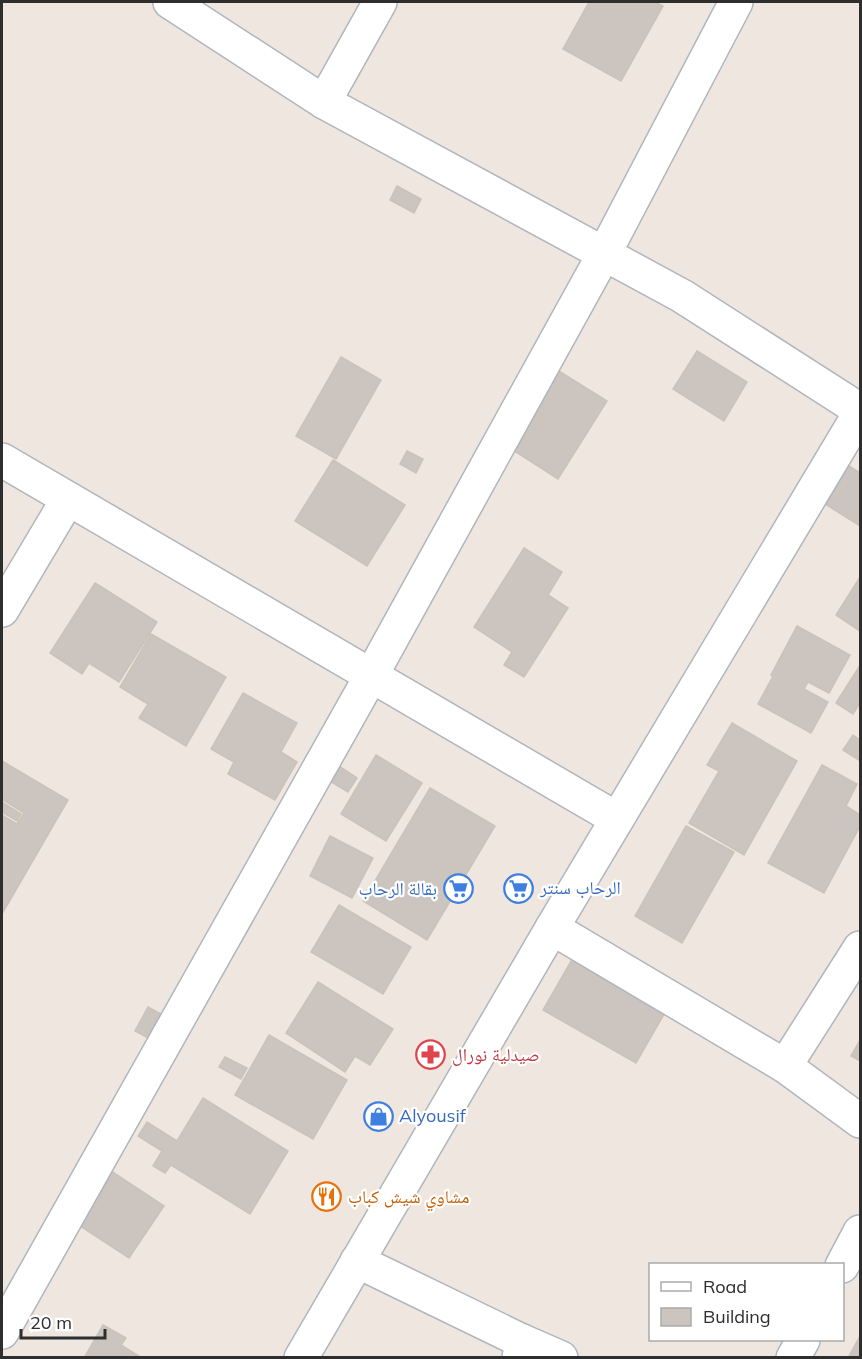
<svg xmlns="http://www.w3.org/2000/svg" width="862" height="1359" font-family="Mulish,'Noto Naskh Arabic',sans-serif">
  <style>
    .building { fill: #cbc4bf; stroke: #cbc2b9; stroke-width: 1.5 }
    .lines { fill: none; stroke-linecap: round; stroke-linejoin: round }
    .minor-casing { stroke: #b0b6be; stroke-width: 36 }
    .minor { stroke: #fff; stroke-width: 33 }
    .labels { text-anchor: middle; stroke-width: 4.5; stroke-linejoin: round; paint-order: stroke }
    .shop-label { font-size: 18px; fill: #366cbe; stroke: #fff; text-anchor: start }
    .health-label { font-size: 18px; fill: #be3a42; stroke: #fff; text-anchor: start }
    .food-label { font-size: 18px; fill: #c56008; stroke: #fff; text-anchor: start }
  </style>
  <rect width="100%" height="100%" fill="#efe6e0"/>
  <g class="building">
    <polygon points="589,2 655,2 663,6 621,81 563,49"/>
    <polygon points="397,186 421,199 414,213 390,200"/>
    <polygon points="697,351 747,382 724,421 673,389"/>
    <polygon points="341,357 381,380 336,459 296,436"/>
    <polygon points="554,368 607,401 558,479 505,445"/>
    <polygon points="407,451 423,459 416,473 400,464"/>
    <polygon points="333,460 405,505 367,566 295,521"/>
    <polygon points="846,464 860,473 860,526 822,502"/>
    <polygon points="524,548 562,572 548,595 568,608 524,677 504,665 512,652 474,627"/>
    <polygon points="860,577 860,631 836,615"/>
    <polygon points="95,583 157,622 119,682 89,663 82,674 50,653"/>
    <polygon points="797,626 850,655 829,693 808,682 804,689 828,702 811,733 758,704 773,676 771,675"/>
    <polygon points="151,634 226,677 186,746 139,718 148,704 120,687"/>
    <polygon points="859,667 860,703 853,714 836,703"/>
    <polygon points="243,693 297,723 281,752 297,762 275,800 228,774 234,762 211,749"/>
    <polygon points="732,723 797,761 744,855 689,823 719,771 707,765"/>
    <polygon points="853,735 860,740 860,757 859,760 843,750"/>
    <polygon points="376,755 422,783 386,841 341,814"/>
    <polygon points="2,761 68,800 2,914 2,815 17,824 24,813 2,799"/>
    <polygon points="333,762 357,778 348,792 323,777"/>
    <polygon points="822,765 857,784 846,806 860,815 860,826 824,893 768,863"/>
    <polygon points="430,788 495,826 427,940 363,901"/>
    <polygon points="2,802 21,814 17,821 2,812"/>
    <polygon points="686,826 734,852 682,943 635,916"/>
    <polygon points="330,836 373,858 352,898 310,876"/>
    <polygon points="339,905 411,947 383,994 311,952"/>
    <polygon points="574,956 667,1009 636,1063 543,1010"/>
    <polygon points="318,982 393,1029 370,1065 355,1056 345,1072 286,1033"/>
    <polygon points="148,1007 170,1019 156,1042 135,1031"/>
    <polygon points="269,1035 347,1080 313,1139 235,1095"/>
    <polygon points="860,1040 860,1061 851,1056"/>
    <polygon points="225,1057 247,1068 241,1079 219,1067"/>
    <polygon points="203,1098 288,1151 250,1214 171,1165 165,1173 153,1166 162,1151 138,1136 147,1122 177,1141"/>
    <polygon points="105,1167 164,1206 129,1258 71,1220"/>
    <polygon points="103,1325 126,1338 121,1345 142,1358 84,1358"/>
    <polygon points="860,1336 860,1358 848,1358"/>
  </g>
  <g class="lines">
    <defs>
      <g id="minor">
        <polyline points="170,2 324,102 682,296 860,410"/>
        <polyline points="324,102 380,2"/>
        <polyline points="2,460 617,819"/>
        <polyline points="2,610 68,499"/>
        <polyline points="552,928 785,1066 860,1121"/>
        <polyline points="785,1066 860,948"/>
        <polyline points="357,1261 522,1341 519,1358"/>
        <polyline points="842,1266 860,1232"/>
        <polyline points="2,1332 371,676 604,254 736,2"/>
        <polyline points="522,1341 561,1358"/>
        <polyline points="301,1358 552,928 860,413"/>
        <polyline points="793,1358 803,1340"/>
      </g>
    </defs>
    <use href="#minor" class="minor-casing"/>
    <use href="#minor" class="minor"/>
  </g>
  <defs>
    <symbol id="supermarket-ring" viewBox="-11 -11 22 22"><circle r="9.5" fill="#fff" stroke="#3f7fe0" stroke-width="1.5"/><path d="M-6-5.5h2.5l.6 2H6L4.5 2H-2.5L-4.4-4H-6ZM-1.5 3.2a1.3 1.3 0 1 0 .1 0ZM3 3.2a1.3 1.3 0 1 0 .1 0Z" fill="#3f7fe0"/></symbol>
    <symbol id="pharmacy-ring" viewBox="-11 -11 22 22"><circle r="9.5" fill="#fff" stroke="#e0444e" stroke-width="1.5"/><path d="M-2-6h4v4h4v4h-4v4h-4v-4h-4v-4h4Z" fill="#e0444e"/></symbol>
    <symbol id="shop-ring" viewBox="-11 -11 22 22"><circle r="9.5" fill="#fff" stroke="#3f7fe0" stroke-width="1.5"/><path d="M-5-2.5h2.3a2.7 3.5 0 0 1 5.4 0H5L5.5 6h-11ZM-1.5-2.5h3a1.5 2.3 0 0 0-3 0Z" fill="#3f7fe0"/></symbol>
    <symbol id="restaurant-ring" viewBox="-11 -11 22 22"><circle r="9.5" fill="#fff" stroke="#e8710a" stroke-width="1.5"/><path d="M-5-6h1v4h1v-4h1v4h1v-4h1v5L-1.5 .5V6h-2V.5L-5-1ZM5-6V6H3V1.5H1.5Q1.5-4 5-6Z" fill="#e8710a"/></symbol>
  </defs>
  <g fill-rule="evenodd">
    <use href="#supermarket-ring" x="502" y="872" width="33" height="33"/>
    <use href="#supermarket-ring" x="442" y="872" width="33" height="33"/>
    <use href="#pharmacy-ring" x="414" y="1038" width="33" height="33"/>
    <use href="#shop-ring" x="362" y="1100" width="33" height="33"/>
    <use href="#restaurant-ring" x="310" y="1180" width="33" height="33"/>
  </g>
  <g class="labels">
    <g class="shop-label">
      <text x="540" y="894">الرحاب سنتر</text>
      <text x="437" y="895" text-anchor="end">بقالة الرحاب</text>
      <text x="399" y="1122">Alyousif</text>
    </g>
    <g class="health-label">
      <text x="452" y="1061">صيدلية نورال</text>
    </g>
    <g class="food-label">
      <text x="348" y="1203">مشاوي شيش كباب</text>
    </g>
  </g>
  <rect width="862" height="1359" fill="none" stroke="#2e2e2e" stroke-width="6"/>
  <rect x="649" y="1263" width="195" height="78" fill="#ffffff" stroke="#ababab" stroke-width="1.5"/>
  <rect x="661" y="1282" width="30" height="9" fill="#ffffff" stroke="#ababab" stroke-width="1.5"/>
  <text x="703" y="1293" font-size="18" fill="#2e2e2e">Road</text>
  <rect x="661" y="1308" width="30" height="18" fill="#cbc4bf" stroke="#ababab" stroke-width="1.5"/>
  <text x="703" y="1323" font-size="18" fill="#2e2e2e">Building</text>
  <path d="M21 1329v9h84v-9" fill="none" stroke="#2e2e2e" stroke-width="3"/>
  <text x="30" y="1329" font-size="18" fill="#2e2e2e" stroke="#ffffff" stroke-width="4.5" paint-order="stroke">20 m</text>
</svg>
